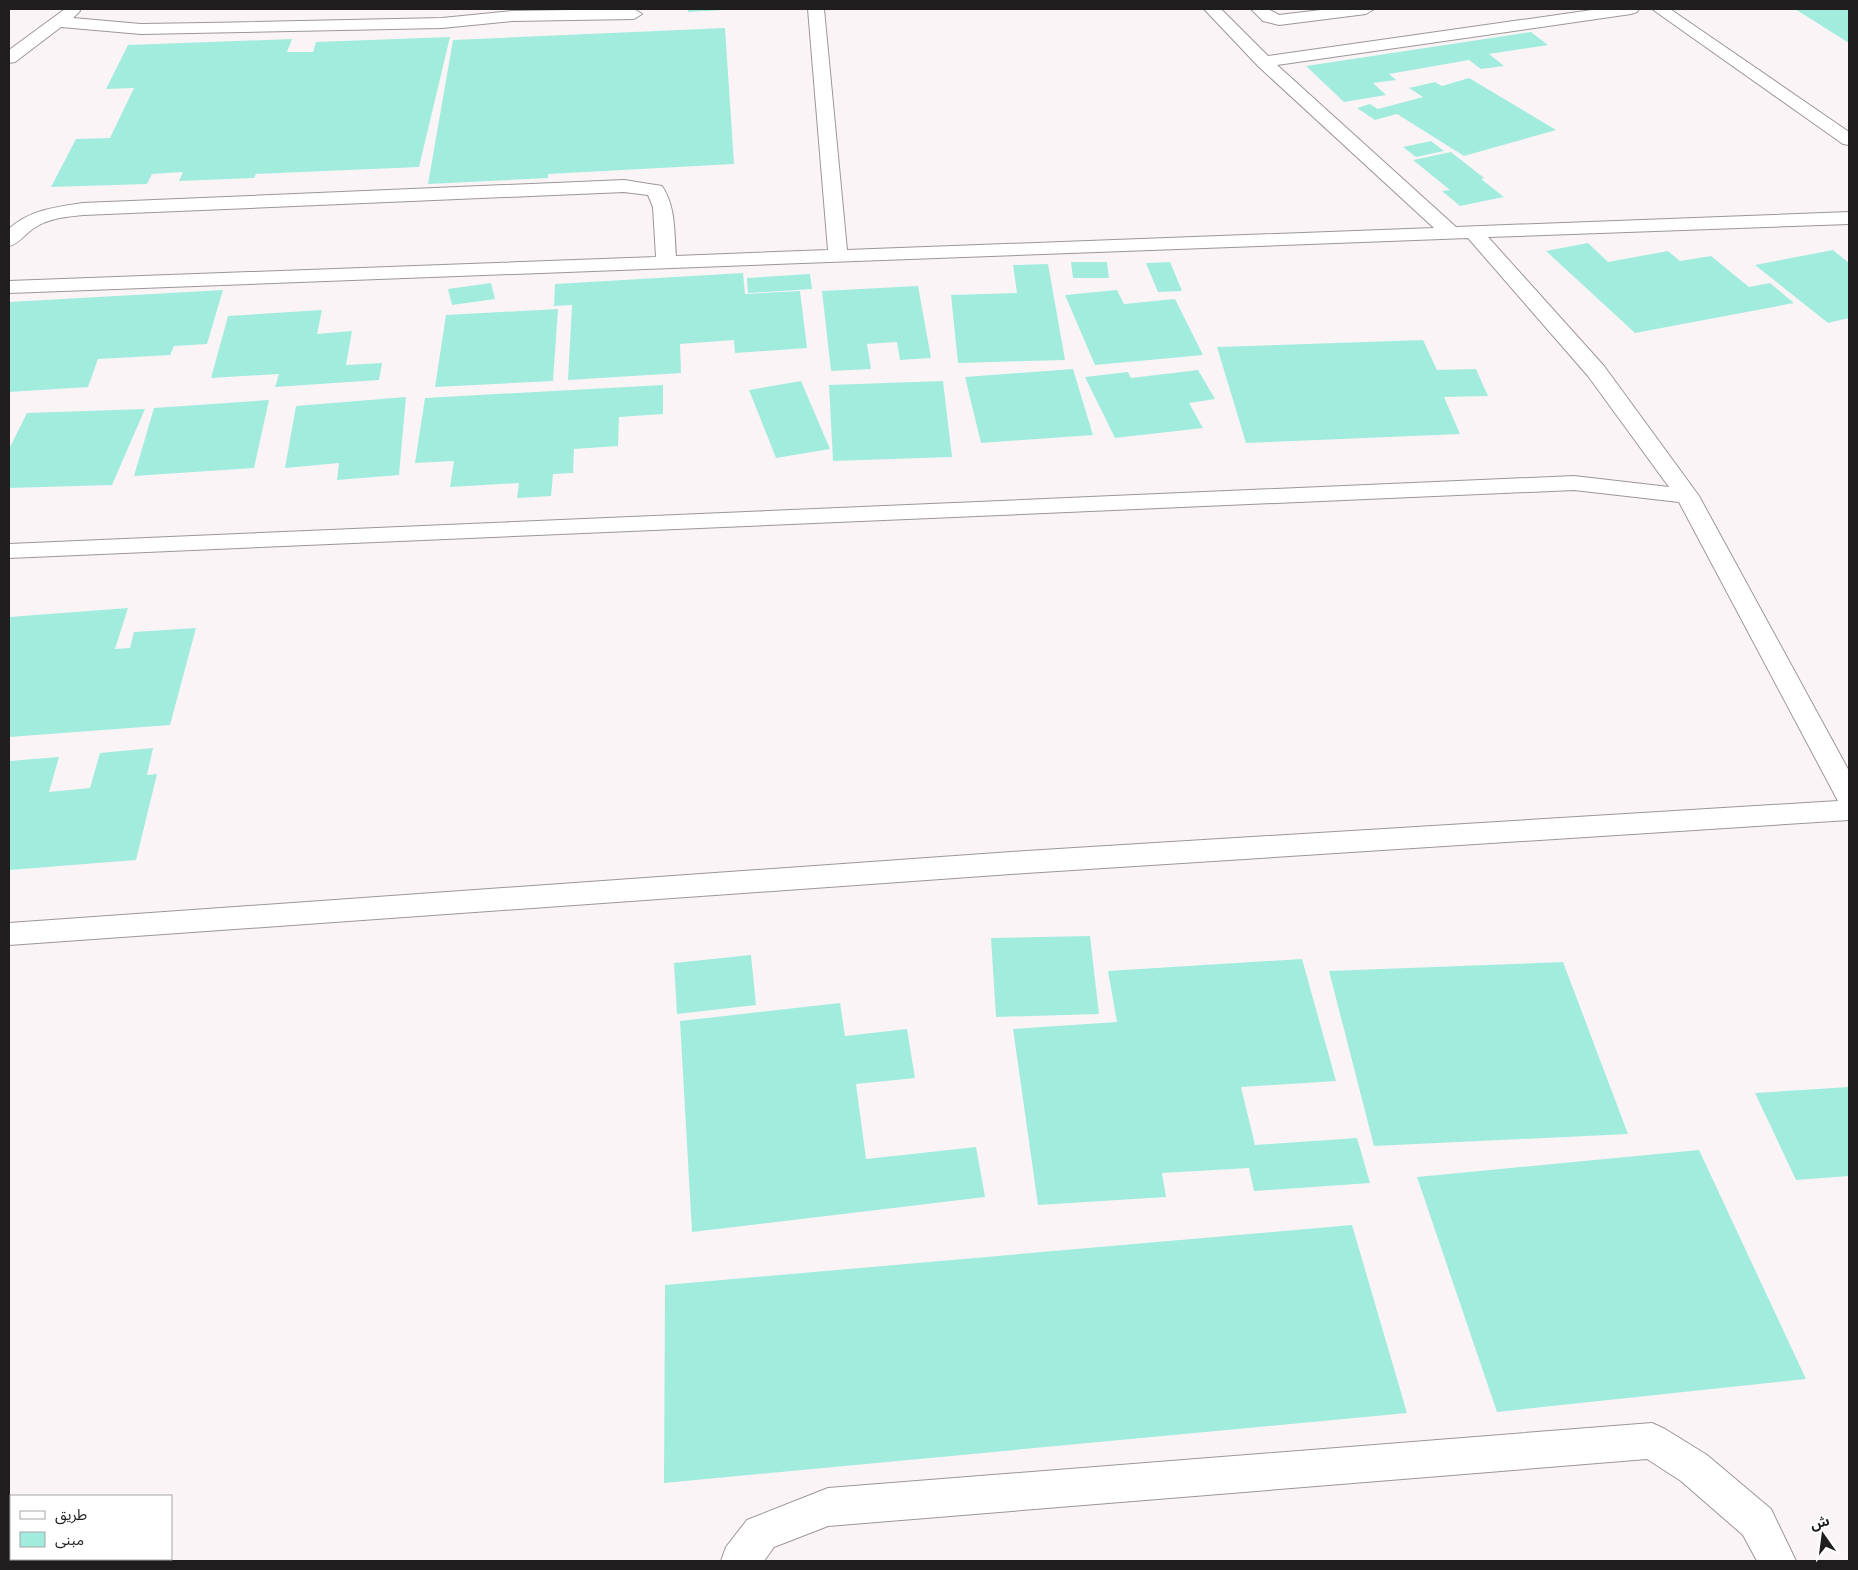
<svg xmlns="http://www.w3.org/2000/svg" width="1858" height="1570" font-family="Bitter,'Noto Sans Arabic',serif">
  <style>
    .building { fill: #a2ecde }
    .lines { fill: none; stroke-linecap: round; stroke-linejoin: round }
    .minor-casing { stroke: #9c9699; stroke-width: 2 }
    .minor { fill: #fff; fill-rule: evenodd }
  </style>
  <rect width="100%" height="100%" fill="#fbf4f7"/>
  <g class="building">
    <polygon points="688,9 723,9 723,10 688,12"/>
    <polygon points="1795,9 1849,9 1849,43"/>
    <polygon points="725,28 734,164 548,174 548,178 428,184 453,40"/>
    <polygon points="1531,32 1548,45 1489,54 1504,66 1481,69 1469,60 1389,74 1396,80 1373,83 1386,95 1344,102 1306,66"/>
    <polygon points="450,37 419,167 256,174 254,178 179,181 183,172 152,174 147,184 51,187 76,139 110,138 134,88 106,89 128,45 292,39 287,52 313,52 316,42"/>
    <polygon points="1469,78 1556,130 1464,156 1397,114 1375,120 1357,108 1370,104 1378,109 1423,97 1409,88 1435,82 1442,86"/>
    <polygon points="1431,141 1444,151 1416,157 1403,147"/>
    <polygon points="1451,152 1484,178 1481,179 1504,197 1460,206 1442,191 1450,190 1413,160"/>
    <polygon points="1588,243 1608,262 1668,251 1680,261 1711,256 1749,287 1770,283 1794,303 1635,333 1546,251"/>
    <polygon points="1833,250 1849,263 1849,318 1828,323 1755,265"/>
    <polygon points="1071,262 1107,262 1109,278 1073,278"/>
    <polygon points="1170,262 1182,291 1158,292 1146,263"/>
    <polygon points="1048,264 1065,360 958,363 951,295 1017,293 1013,265"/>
    <polygon points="743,273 745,294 800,291 807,348 735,353 734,340 680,344 681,373 568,380 572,305 554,306 555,284"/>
    <polygon points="810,274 812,289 748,293 747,278"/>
    <polygon points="491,283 495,299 452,305 448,289"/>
    <polygon points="918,286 931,358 900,360 897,342 867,344 871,369 831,371 822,291"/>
    <polygon points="223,290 207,344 174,346 170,355 98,359 88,387 9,392 9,302"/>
    <polygon points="1117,290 1124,304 1175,299 1203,355 1095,365 1065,295"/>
    <polygon points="558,309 553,381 435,387 446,315"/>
    <polygon points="322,310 317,334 352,331 346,365 382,363 379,380 275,387 279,374 211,378 228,316"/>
    <polygon points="1423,340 1437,370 1476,369 1488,396 1444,397 1460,434 1246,443 1217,347"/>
    <polygon points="1073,369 1093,435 981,443 965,377"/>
    <polygon points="1198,370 1215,399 1189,403 1203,428 1115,438 1085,377 1128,372 1131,378"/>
    <polygon points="801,381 830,449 776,458 749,390"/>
    <polygon points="943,381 952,457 833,461 829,385"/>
    <polygon points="663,385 663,414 619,417 618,446 574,449 573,473 553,474 551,496 517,498 519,483 450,487 454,461 415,463 425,398"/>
    <polygon points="406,397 399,475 337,480 339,463 285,468 296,406"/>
    <polygon points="269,400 254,468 134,476 154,408"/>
    <polygon points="145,409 112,485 9,488 9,449 27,413"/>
    <polygon points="128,608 115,649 130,648 134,632 196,628 170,725 9,737 9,617"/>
    <polygon points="153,748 147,775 157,774 136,860 9,870 9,761 59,757 49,792 90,788 100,753"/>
    <polygon points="1090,936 1099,1014 996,1017 991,938"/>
    <polygon points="751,955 756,1005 677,1014 674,963"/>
    <polygon points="1302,959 1336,1081 1241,1087 1255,1145 1357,1138 1370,1183 1254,1191 1249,1168 1162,1173 1166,1197 1038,1205 1013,1029 1117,1022 1108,971"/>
    <polygon points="1563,962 1628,1134 1374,1146 1329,971"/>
    <polygon points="840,1003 845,1036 907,1029 915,1078 856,1084 866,1159 976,1147 985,1197 692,1232 680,1021"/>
    <polygon points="1849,1087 1849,1176 1796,1180 1755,1093"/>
    <polygon points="1699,1150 1806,1379 1497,1412 1417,1177"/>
    <polygon points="1352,1225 1407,1413 664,1483 665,1285"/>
  </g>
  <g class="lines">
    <defs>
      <g id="minor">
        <polygon points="65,9 79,9 80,11 73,18 141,24 206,23 442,18 512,11 634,9 642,14 634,19 512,21 442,28 141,34 61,27 15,62 9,63 9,50"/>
        <path d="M808,9H824L847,250L1434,228L1258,66L1204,9H1221L1268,56L1599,9H1639L1637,12L1631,14L1277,65L1456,227L1849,212V224L1488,237L1604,366L1699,496L1849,771V820L1026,873L9,945V923L1026,851L1838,801L1679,502L1574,490L9,558V544L1574,476L1669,487L1588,376L1468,238L9,293V281L656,257L653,207L648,195L624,192L83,215C66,217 49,218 34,228C25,234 19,244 9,246V229C29,210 56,207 83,203L624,180L662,186C676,207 674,232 676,256L828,250Z"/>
        <polygon points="1251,9 1268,9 1279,15 1329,9 1374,9 1366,14 1279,25 1263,21"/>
        <polygon points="1652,9 1670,9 1849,132 1849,145 1843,144"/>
        <polygon points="1652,1423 1665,1429 1707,1455 1771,1509 1796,1561 1757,1561 1743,1535 1681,1481 1647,1459 828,1526 774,1547 764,1561 721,1561 726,1547 747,1520 828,1488"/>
      </g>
    </defs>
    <use href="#minor" class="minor-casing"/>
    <use href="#minor" class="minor"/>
  </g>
  <rect width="1858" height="1570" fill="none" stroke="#201d1e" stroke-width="20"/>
  <rect x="10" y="1495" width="162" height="65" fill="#ffffff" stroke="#a6a5a5"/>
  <rect x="20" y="1511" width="25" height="8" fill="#ffffff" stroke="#a6a5a5"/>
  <text x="55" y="1520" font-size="15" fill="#201d1e">طريق</text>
  <rect x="20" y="1532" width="25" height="15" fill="#a2ecde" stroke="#a6a5a5"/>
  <text x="55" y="1545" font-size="15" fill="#201d1e">مبنى</text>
  <g transform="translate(1823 1535) rotate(346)" stroke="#ffffff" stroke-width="4" paint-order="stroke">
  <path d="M0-4L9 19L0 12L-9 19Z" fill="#201d1e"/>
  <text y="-8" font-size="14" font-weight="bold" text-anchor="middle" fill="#201d1e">ش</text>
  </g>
</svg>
